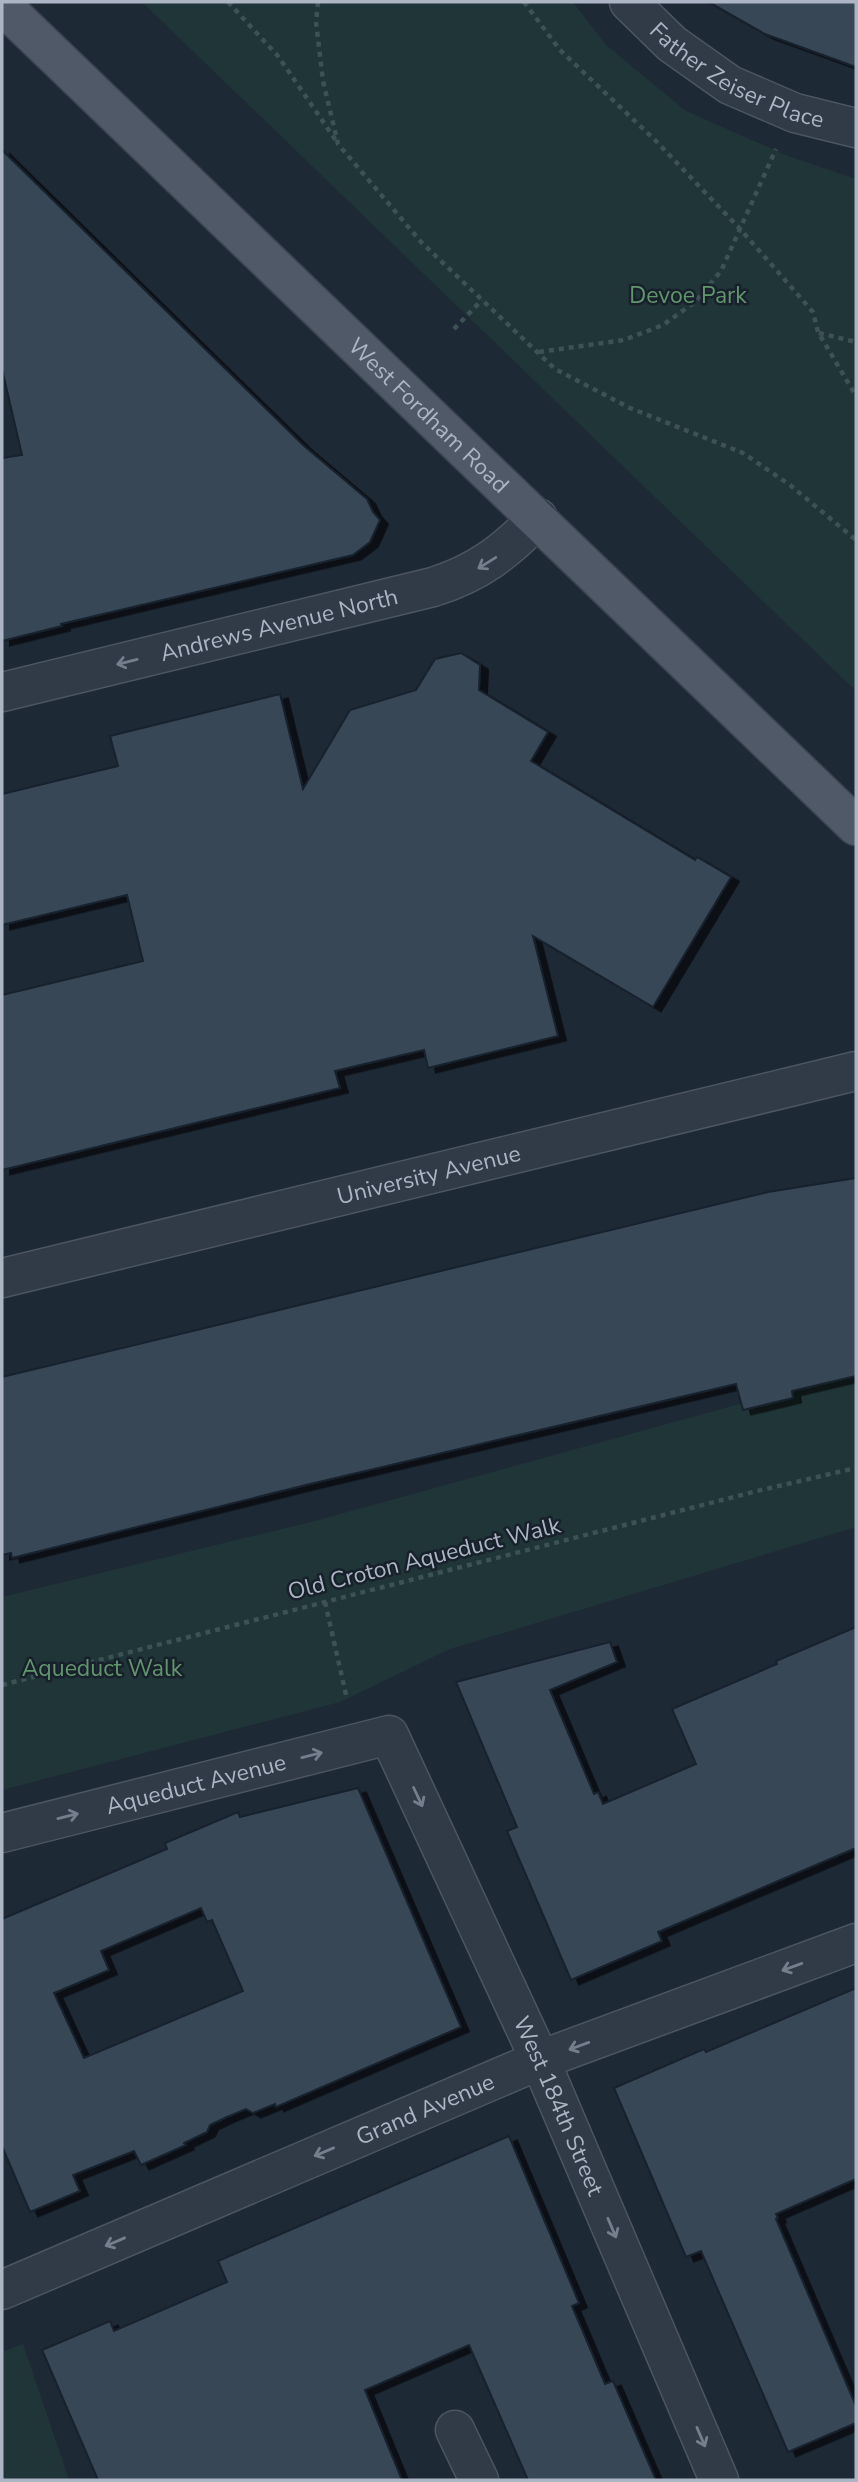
<svg xmlns="http://www.w3.org/2000/svg" width="858" height="2482" font-family="'Nunito Sans',sans-serif">
  <style>
    .green { fill: #203537 }
    .building { fill: #394757; stroke: #19212d; stroke-width: 2; fill-rule: evenodd; filter: url(#shadow) }
    .lines { fill: none; stroke-linecap: round; stroke-linejoin: round }
    .minor-casing { stroke: #4c5562; stroke-width: 41 }
    .major-casing { stroke: #3b4350; stroke-width: 41 }
    .path { stroke: #3d5255; stroke-width: 4.5; stroke-dasharray: 5 5; stroke-linecap: butt }
    .minor { stroke: #313a47; stroke-width: 38 }
    .major { stroke: #4f5967; stroke-width: 38 }
    .oneway { stroke: #747e8c }
    .labels { text-anchor: middle; stroke-width: 5; stroke-linejoin: round; paint-order: stroke }
    .street-label { font-size: 23px; fill: #abb5c4; stroke: #17202b }
    .park-label { font-size: 23px; fill: #62956d; stroke: #17202b }
  </style>
  <defs>
    <filter id="shadow"><feDropShadow dx="8" dy="4.5" stdDeviation="0" flood-color="#0009"/></filter>
  </defs>
  <rect width="100%" height="100%" fill="#1e2936"/>
  <g class="green">
    <polygon points="142,2 573,2 606,45 686,111 788,156 856,179 856,691"/>
    <polygon points="856,1372 856,1527 450,1649 340,1702 2,1790 2,1597 311,1522"/>
    <polygon points="23,2344 69,2480 2,2480 2,2352"/>
  </g>
  <g class="building">
    <polygon points="709,2 856,2 856,67 765,34"/>
    <polygon points="2,150 303,445 367,499 373,512 380,520 370,542 353,555 61,624 62,626 2,641 2,458 22,455 2,369"/>
    <polygon points="461,653 480,665 479,690 548,732 531,761 695,860 697,857 731,877 653,1007 533,936 558,1036 428,1068 424,1050 335,1071 340,1088 2,1170 2,995 143,961 127,895 2,925 2,794 118,766 110,736 280,694 303,789 350,710 416,690 435,659"/>
    <polygon points="856,1178 856,1376 792,1391 793,1398 743,1410 736,1384 310,1484 12,1558 11,1553 2,1555 2,1377 768,1192"/>
    <polygon points="856,1627 856,1848 658,1932 662,1941 571,1980 507,1831 517,1827 456,1682 610,1642 617,1662 550,1690 594,1794 598,1792 603,1804 696,1764 672,1709 777,1664 776,1661"/>
    <path d="M358,1788L461,2027L276,2107L275,2104L253,2113L246,2109L227,2117L210,2125L207,2132L184,2143L186,2145L141,2165L134,2151L73,2175L80,2191L30,2212L2,2146V1919L167,1849L165,1843L238,1812L240,1817ZM201,1908L207,1922L212,1920L243,1991L84,2058L54,1993L109,1970L101,1951Z"/>
    <polygon points="856,1988 856,2179 776,2214 778,2218 776,2219 856,2406 856,2423 788,2452 701,2251 686,2257 614,2088 704,2049 706,2052"/>
    <polygon points="509,2136 579,2303 572,2306 605,2384 613,2381 656,2480 528,2480 469,2345 365,2390 402,2480 98,2480 42,2350 110,2321 114,2331 227,2282 218,2261"/>
  </g>
  <g class="lines">
    <defs>
      <g id="minor">
        <path id="s1" d="M629,2L672,44L730,85L795,113L856,128"/>
        <path id="s2" d="M2,692L433,587C478,573 505,552 538,518"/>
        <path id="s3" d="M2,1278L856,1071"/>
        <path id="s4" d="M2,1833L389,1735L540,2060L719,2480"/>
        <path id="s5" d="M2,2290L540,2060L856,1943"/>
        <polyline points="455,2430 479,2480"/>
      </g>
      <g id="major">
        <path id="s6" d="M2,5L856,826"/>
      </g>
    </defs>
    <use href="#minor" class="minor-casing"/>
    <use href="#major" class="major-casing"/>
    <g class="path">
      <polyline points="228,2 278,56 337,142"/>
      <polyline points="318,2 316,22 323,81 338,144 422,243 555,369 630,408 743,453 790,485 856,540"/>
      <polyline points="524,2 560,50 656,141 741,230 813,312 818,332 856,396"/>
      <polyline points="454,329 482,300"/>
      <polyline points="819,333 856,342"/>
      <polyline points="539,352 624,340 663,325 695,302 721,271 776,149"/>
      <polyline points="325,1602 347,1699"/>
      <polyline points="2,1685 757,1491 856,1468"/>
    </g>
    <use href="#minor" class="minor"/>
    <use href="#major" class="major"/>
  </g>
  <defs><path id="oneway-shaft" d="M-6 0H5M1.5-3L5.5 0L1.5 3" fill="none" stroke-width="1.6" stroke-linecap="round" stroke-linejoin="round" transform="scale(1.75)"/></defs>
  <g class="oneway">
    <use href="#oneway-shaft" transform="translate(487 563) rotate(148)"/>
    <use href="#oneway-shaft" transform="translate(127 662) rotate(166)"/>
    <use href="#oneway-shaft" transform="translate(312 1755) rotate(-14)"/>
    <use href="#oneway-shaft" transform="translate(418 1797) rotate(65)"/>
    <use href="#oneway-shaft" transform="translate(68 1816) rotate(-14)"/>
    <use href="#oneway-shaft" transform="translate(792 1967) rotate(160)"/>
    <use href="#oneway-shaft" transform="translate(579 2046) rotate(160)"/>
    <use href="#oneway-shaft" transform="translate(324 2152) rotate(157)"/>
    <use href="#oneway-shaft" transform="translate(612 2228) rotate(67)"/>
    <use href="#oneway-shaft" transform="translate(115 2242) rotate(157)"/>
    <use href="#oneway-shaft" transform="translate(701 2437) rotate(67)"/>
  </g>
  <g class="labels">
    <g class="street-label">
      <text dy="8" stroke="none"><textPath href="#s1" startOffset="133">Father Zeiser Place</textPath></text>
      <text dy="8" stroke="none"><textPath href="#s6" startOffset="592">West Fordham Road</textPath></text>
      <text dy="8" stroke="none"><textPath href="#s2" startOffset="285">Andrews Avenue North</textPath></text>
      <text dy="8" stroke="none"><textPath href="#s3" startOffset="439">University Avenue</textPath></text>
      <text transform="translate(424 1558) rotate(-14)" y="8">Old Croton Aqueduct Walk</text>
      <text dy="8" stroke="none"><textPath href="#s4" startOffset="200">Aqueduct Avenue</textPath></text>
      <text dy="8" stroke="none"><textPath href="#s4" startOffset="807">West 184th Street</textPath></text>
      <text dy="8" stroke="none"><textPath href="#s5" startOffset="460">Grand Avenue</textPath></text>
    </g>
    <g class="park-label">
      <text x="688" y="303">Devoe Park</text>
      <text x="102" y="1676">Aqueduct Walk</text>
    </g>
  </g>
  <rect width="858" height="2482" fill="none" stroke="#abb5c4" stroke-width="7"/>
</svg>
